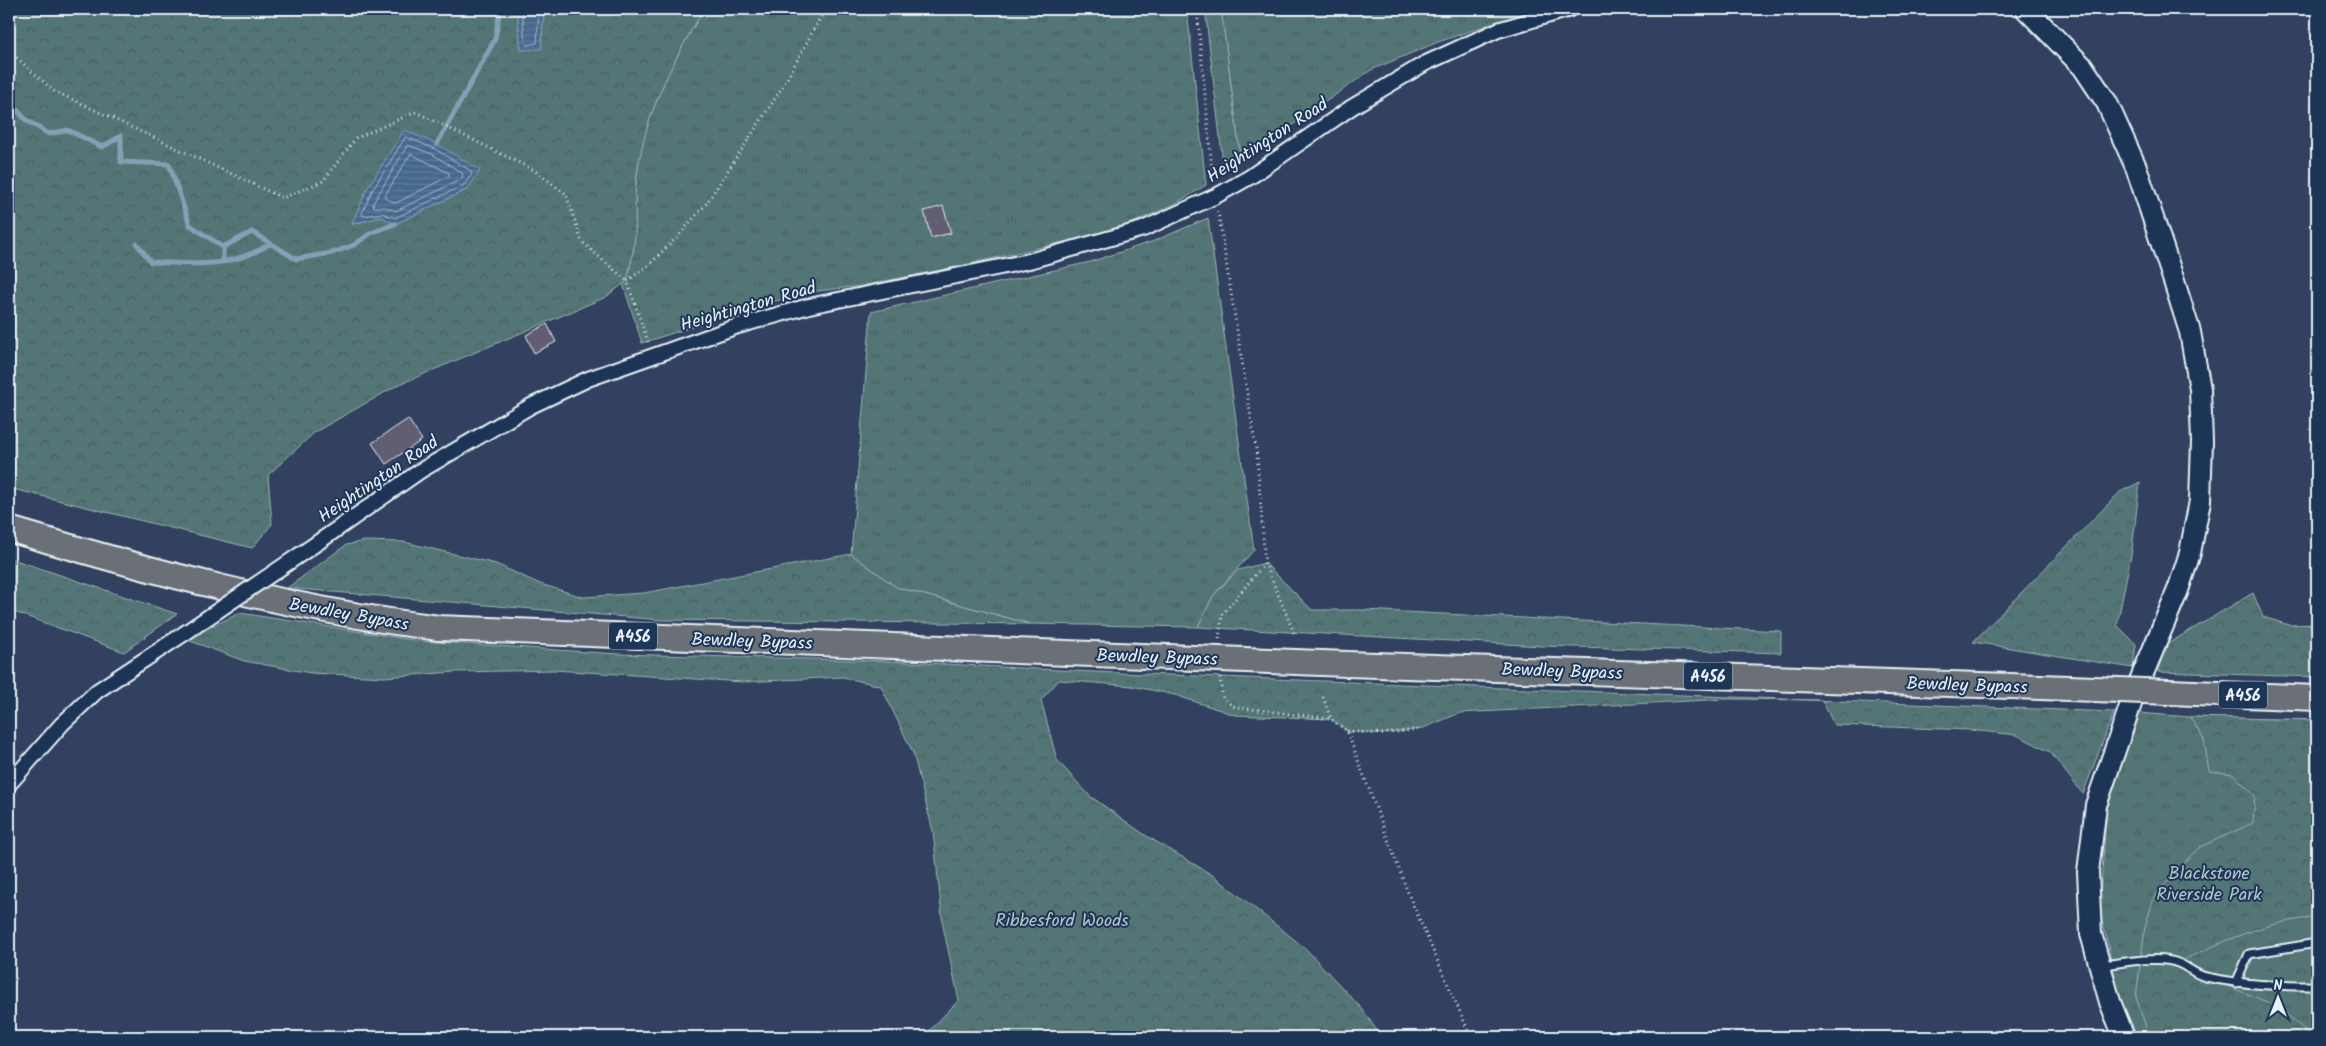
<svg xmlns="http://www.w3.org/2000/svg" width="2326" height="1046" font-family="Kalam,sans-serif">
  <style>
    .grass { fill: url(#grass-tufts); stroke: #9eb3b6 }
    .forest { fill: url(#forest-crowns); stroke: #9eb3b6; fill-rule: evenodd }
    .water { fill: url(#water-rules); stroke: #869fb7 }
    .lines { fill: none; stroke-linecap: round; stroke-linejoin: round }
    .shore { stroke: #a7bacd; stroke-width: 1 }
    .stream { stroke: #869fb7; stroke-width: 5 }
    .building { fill: #625d72; stroke: #e8f1f8 }
    .service-casing { stroke: #e8f1f8; stroke-width: 11 }
    .minor-casing { stroke: #e8f1f8; stroke-width: 18 }
    .secondary-casing { stroke: #e8f1f8; stroke-width: 24 }
    .trunk-casing { stroke: #e8f1f8; stroke-width: 28 }
    .path { stroke: #e8f1f8; stroke-width: 3; stroke-dasharray: 1 4; stroke-linecap: butt }
    .service { stroke: #1d3557; stroke-width: 7 }
    .minor { stroke: #1d3557; stroke-width: 14 }
    .secondary { stroke: #1d3557; stroke-width: 20 }
    .trunk { stroke: #6b7074; stroke-width: 24 }
    .minor-bridge-casing { stroke: #e8f1f8; stroke-width: 18; stroke-linecap: butt }
    .trunk-bridge-casing { stroke: #e8f1f8; stroke-width: 28; stroke-linecap: butt }
    .minor-bridge { stroke: #1d3557; stroke-width: 14 }
    .trunk-bridge { stroke: #6b7074; stroke-width: 24 }
    .labels { text-anchor: middle; stroke-width: 4; stroke-linejoin: round; paint-order: stroke }
    .shield { fill: #1d3557; stroke: #abb9c8; stroke-width: 1 }
    .shield-label { font-size: 16px; font-weight: bold; fill: #e8f1f8 }
    .street-label { font-size: 18px; fill: #e8f1f8; stroke: #1d3557 }
    .park-label { font-size: 18px; fill: #b4c6ca; stroke: #1d3557 }
  </style>
  <defs>
    <pattern id="grass-tufts" width="24" height="20" patternUnits="userSpaceOnUse" patternTransform="scale(1.25)"><rect width="24" height="20" fill="#537575"/><path d="M3 7l-1-3M5 7V3M7 7l1-3M15 17l-1-3M17 17v-4M19 17l1-3" fill="none" stroke="#4c5e60"/></pattern>
    <pattern id="forest-crowns" width="20" height="18" patternUnits="userSpaceOnUse" patternTransform="scale(1.25)"><rect width="20" height="18" fill="#537575"/><path d="M2 6a3 3 0 1 1 6 0M12 15a3 3 0 1 1 6 0" fill="none" stroke="#4c5e60"/></pattern>
    <pattern id="water-rules" width="6" height="5" patternUnits="userSpaceOnUse" patternTransform="scale(1.25)"><rect width="6" height="5" fill="#45688c"/><path d="M0 2.5h6" fill="none" stroke="#607e9d"/></pattern>
  </defs>
  <rect width="100%" height="100%" fill="#32415f"/>
  <filter id="ink" filterUnits="userSpaceOnUse"><feTurbulence type="fractalNoise" baseFrequency=".02" numOctaves="2"/><feDisplacementMap in="SourceGraphic" scale="10" xChannelSelector="R" yChannelSelector="G"/><feConvolveMatrix kernelMatrix="1 2 1 2 8 2 1 2 1" color-interpolation-filters="sRGB"/></filter>
  <g filter="url(#ink)">
    <g class="grass">
      <path d="M704,9H1187L1206,185L1175,204L1135,222L1098,234L951,268L861,286L809,292L757,306L642,343L623,284L627,281C630,266 634,251 635,236C636,218 634,200 636,182C643,117 671,64 704,9Z"/>
      <polygon points="1221,9 1527,9 1529,11 1438,42 1371,70 1241,161"/>
      <polygon points="1208,218 1254,550 1213,596 1198,627 1030,624 896,587 851,554 871,312 1090,262 1154,241"/>
      <polygon points="2138,713 2190,717 2317,720 2317,1037 2138,1037 2122,1005 2099,908 2107,809"/>
    </g>
    <g class="forest">
      <path d="M9,9H517L521,50L541,48L544,9H704C671,64 643,117 636,182C634,200 636,218 635,236C634,251 630,266 627,281L606,297L398,385L315,432L268,475L272,524L252,548L9,488ZM468,189L395,224L382,217L352,224Z"/>
      <polygon points="1205,9 1221,9 1241,161 1224,172"/>
      <polygon points="2140,482 2132,550 2117,625 2136,644 2133,668 1973,642 2120,492"/>
      <polygon points="365,541 404,542 496,564 540,584 583,597 644,593 851,554 896,587 1030,624 661,620 287,588 346,545"/>
      <polygon points="9,558 177,614 124,652 9,610"/>
      <polygon points="1265,563 1312,610 1364,610 1781,631 1781,653 1542,646 1198,627 1213,596 1238,570"/>
      <polygon points="2253,593 2263,617 2289,625 2317,624 2317,677 2158,672 2164,646"/>
      <polygon points="240,613 420,641 619,654 889,661 1094,672 2114,712 2083,794 2050,752 2017,735 1970,730 1834,725 1822,700 1728,699 1460,713 1421,729 1382,734 1347,731 1331,719 1235,715 1175,695 1132,686 1059,680 1041,700 1057,760 1090,796 1145,835 1214,876 1305,948 1363,1010 1381,1037 923,1037 959,1000 943,926 933,831 913,753 881,686 843,677 743,682 554,670 455,672 384,677 311,673 244,661 185,639"/>
      <path d="M2190,717L2317,720V918C2268,920 2221,942 2177,963L2203,976L2277,1006L2313,1037H2149L2136,997L2145,927L2154,898L2175,871L2200,847L2253,823L2255,796L2233,774L2209,771L2204,740Z"/>
    </g>
    <g class="water">
      <polygon points="517,9 544,9 541,49 521,50"/>
      <polygon points="404,130 437,144 480,170 468,189 395,224 382,217 352,224 367,189"/>
    </g>
    <g class="lines">
      <g class="shore">
        <polyline points="522,9 525,43 527,45 537,43 539,9"/>
        <polygon points="406,137 435,149 471,171 472,174 464,185 395,218 382,213 363,216 362,213 372,191"/>
        <polygon points="408,145 432,154 462,173 463,176 460,180 396,211 384,207 374,207 373,204"/>
        <polygon points="411,154 449,173 449,176 396,203 386,199 385,196"/>
      </g>
      <g class="stream">
        <polyline points="9,101 26,120 49,134 68,130 102,147 121,136 121,162 169,164 190,225 223,247 252,232 296,259 332,253 354,245 371,233 395,224"/>
        <polyline points="437,144 495,39 500,9"/>
        <path d="M137,244L151,262C194,265 232,268 270,244"/>
        <polyline points="223,247 223,262"/>
      </g>
    </g>
    <g class="building">
      <polygon points="943,206 951,233 931,238 924,211"/>
      <polygon points="547,324 556,342 534,353 526,335"/>
      <polygon points="408,419 422,440 386,464 372,443"/>
    </g>
    <g class="lines">
      <defs>
        <g id="service">
          <path d="M2102,965C2123,963 2158,955 2178,963C2188,967 2196,975 2206,977C2243,985 2279,986 2317,986"/>
          <polyline points="2236,983 2249,954 2317,943"/>
        </g>
        <g id="minor">
          <polyline points="317,543 420,471 531,406 588,379 738,326 809,306 1029,261 1143,229 1216,196 1250,177 1352,107 1424,64 1498,30 1570,9"/>
          <polyline points="9,784 62,724 97,691 185,633"/>
        </g>
        <polyline id="secondary" points="2026,9 2083,67 2107,103 2136,167 2172,275 2190,332 2200,389 2202,442 2200,501 2190,553 2178,590 2134,695 2096,805 2088,872 2091,934 2110,1002 2124,1037"/>
        <g id="trunk">
          <path d="M9,529C150,571 292,610 439,628L1270,661"/>
          <polyline points="1347,664 2069,688"/>
          <polyline points="2169,692 2317,698"/>
        </g>
      </defs>
      <use href="#service" class="service-casing"/>
      <use href="#minor" class="minor-casing"/>
      <use href="#secondary" class="secondary-casing"/>
      <use href="#trunk" class="trunk-casing"/>
      <g class="path">
        <polyline points="1197,9 1213,180"/>
        <polyline points="9,51 54,91 283,198 323,181 356,138 416,112 534,170 566,194 582,242 627,281"/>
        <polyline points="1218,211 1257,455 1265,563 1294,633"/>
        <polyline points="648,342 627,281 650,264 680,234 706,204 782,88 825,9"/>
        <polyline points="1219,639 1222,615 1265,563"/>
        <polyline points="1220,677 1223,699 1235,707 1331,719"/>
        <polyline points="1323,697 1331,719 1347,731 1410,898 1471,1037"/>
        <polyline points="1347,731 1382,734 1421,729"/>
      </g>
      <use href="#service" class="service"/>
      <use href="#minor" class="minor"/>
      <use href="#secondary" class="secondary"/>
      <use href="#trunk" class="trunk"/>
      <defs>
        <polyline id="minor-bridge" points="185,633 317,543"/>
        <g id="trunk-bridge">
          <polyline points="1270,661 1347,664"/>
          <polyline points="2069,688 2169,692"/>
        </g>
      </defs>
      <use href="#minor-bridge" class="minor-bridge-casing"/>
      <use href="#trunk-bridge" class="trunk-bridge-casing"/>
      <use href="#minor-bridge" class="minor-bridge"/>
      <use href="#trunk-bridge" class="trunk-bridge"/>
    </g>
  </g>
  <g class="labels">
    <g class="shield">
      <rect x="609" y="622.5" width="48" height="27" rx="4"/>
      <rect x="1684" y="662.5" width="48" height="27" rx="4"/>
      <rect x="2219" y="681.5" width="48" height="27" rx="4"/>
    </g>
    <g class="shield-label">
      <text x="633" y="642">A456</text>
      <text x="1708" y="682">A456</text>
      <text x="2243" y="701">A456</text>
    </g>
    <g class="street-label">
      <text transform="translate(1267 140) rotate(-33)" y="6">Heightington Road</text>
      <text transform="translate(748 306) rotate(-16)" y="6">Heightington Road</text>
      <text transform="translate(378 479) rotate(-34)" y="6">Heightington Road</text>
      <text transform="translate(349 614) rotate(10)" y="6">Bewdley Bypass</text>
      <text transform="translate(752 641) rotate(2)" y="6">Bewdley Bypass</text>
      <text transform="translate(1157 657) rotate(2)" y="6">Bewdley Bypass</text>
      <text transform="translate(1562 671) rotate(2)" y="6">Bewdley Bypass</text>
      <text transform="translate(1967 685) rotate(2)" y="6">Bewdley Bypass</text>
    </g>
    <g class="park-label">
      <text x="2209" y="879">Blackstone<tspan x="2209" dy="21">Riverside Park</tspan></text>
      <text x="1062" y="926">Ribbesford Woods</text>
    </g>
  </g>
  <rect width="2326" height="1046" fill="none" stroke="#1d3557" stroke-width="30"/>
  <rect x="15" y="15" width="2296" height="1016" fill="none" stroke="#e8f1f8" stroke-width="2" filter="url(#ink)"/>
  <g transform="translate(2278 998)" stroke="#1d3557" stroke-width="4" paint-order="stroke">
  <path d="M0-4L9 19L0 12L-9 19Z" fill="#e8f1f8"/>
  <text y="-8" font-size="14" font-weight="bold" text-anchor="middle" fill="#e8f1f8">N</text>
  </g>
</svg>
